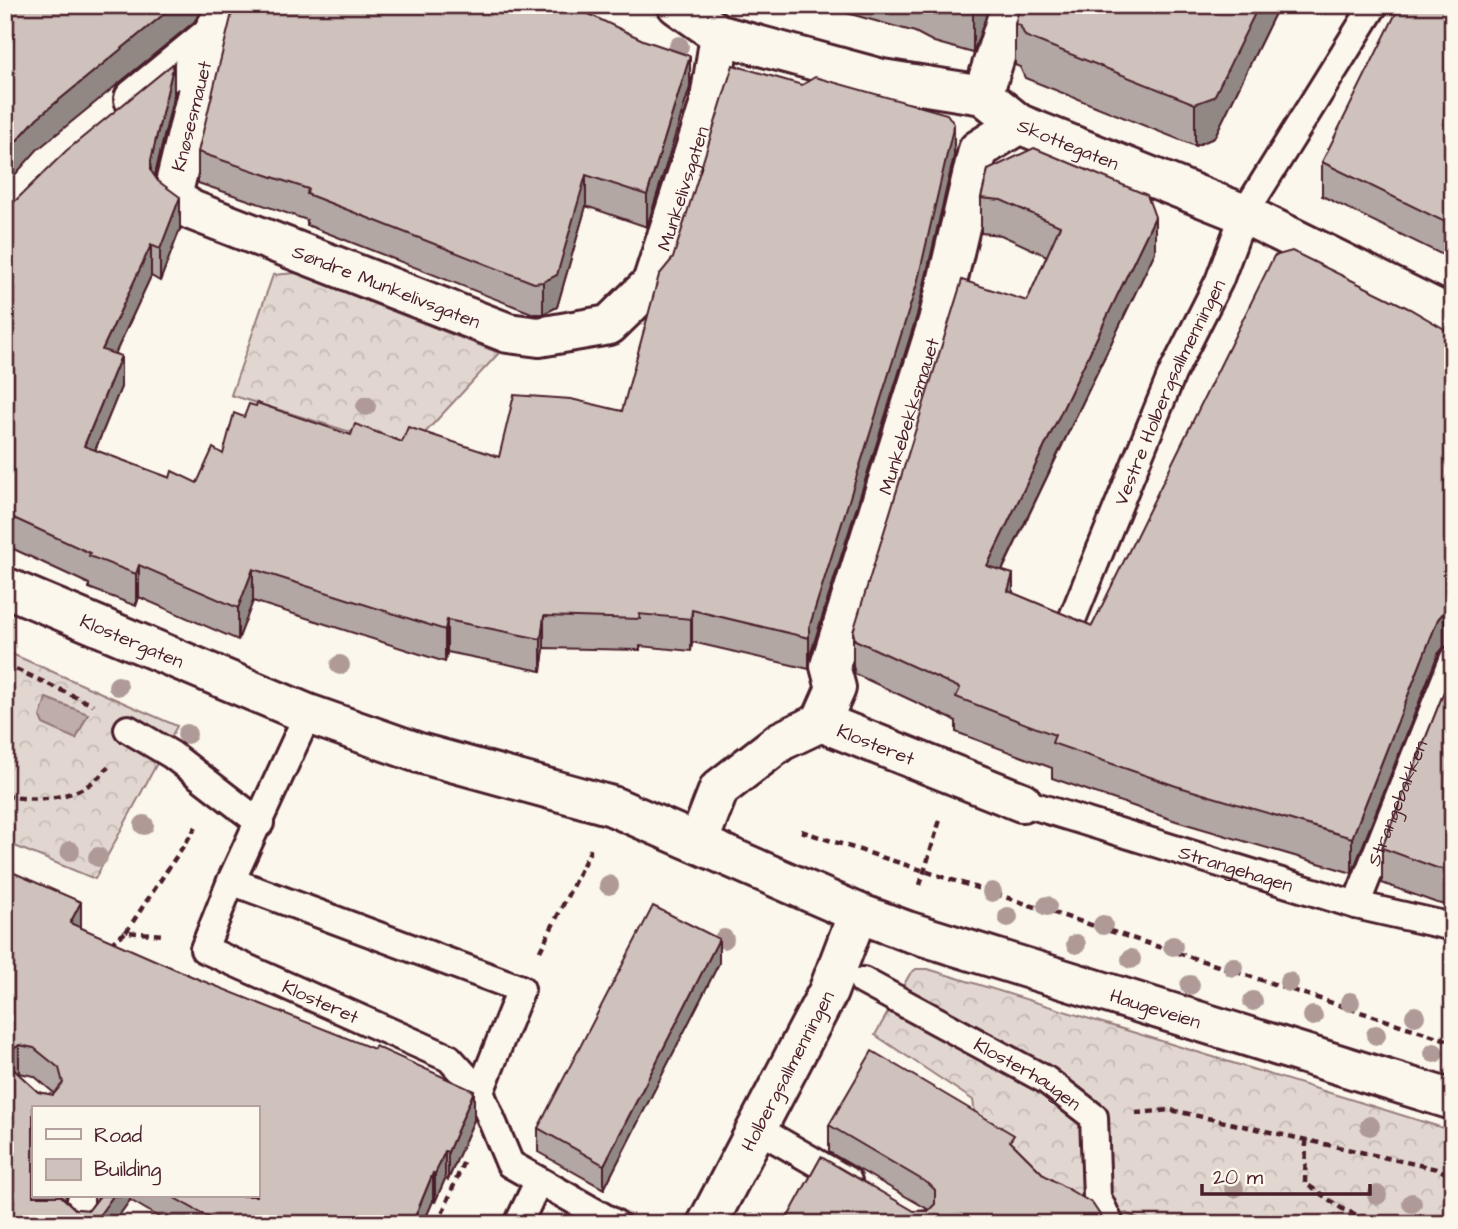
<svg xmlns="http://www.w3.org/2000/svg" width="1458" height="1229" font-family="'Architects Daughter',sans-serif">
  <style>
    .forest { fill: url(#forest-crowns); stroke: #967b7e; stroke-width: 2 }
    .water { fill: #bfadaa; stroke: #907477; stroke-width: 2 }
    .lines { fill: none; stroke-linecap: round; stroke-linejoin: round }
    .service-casing { stroke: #4a1f2b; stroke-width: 32 }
    .pedestrian-casing { stroke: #4a1f2b; stroke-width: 44 }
    .minor-casing { stroke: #4a1f2b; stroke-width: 44 }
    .tertiary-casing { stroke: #4a1f2b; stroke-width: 44 }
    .secondary-casing { stroke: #4a1f2b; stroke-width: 44 }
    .path { stroke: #4a1f2b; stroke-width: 4.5; stroke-dasharray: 7 5; stroke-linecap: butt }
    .service { stroke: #fbf7ec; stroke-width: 26 }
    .pedestrian { stroke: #fbf7ec; stroke-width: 38 }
    .minor { stroke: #fbf7ec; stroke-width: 38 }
    .tertiary { stroke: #fbf7ec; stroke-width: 38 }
    .secondary { stroke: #fbf7ec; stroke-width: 38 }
    .tree { fill: #af9a98 }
    .wall { fill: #b2a7a2; stroke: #4a1f2b; stroke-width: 2; fill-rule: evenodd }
    .shaded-wall { fill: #918884; stroke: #4a1f2b; stroke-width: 2 }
    .building { fill: #cfc2bc; stroke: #4a1f2b; stroke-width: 2; fill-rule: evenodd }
    .labels { text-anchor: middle; stroke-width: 5; stroke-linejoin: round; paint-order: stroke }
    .street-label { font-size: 19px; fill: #4a1f2b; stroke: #fbf7ec }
  </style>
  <defs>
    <pattern id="forest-crowns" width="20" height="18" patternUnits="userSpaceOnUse" patternTransform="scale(1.75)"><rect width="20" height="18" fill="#e2d7d0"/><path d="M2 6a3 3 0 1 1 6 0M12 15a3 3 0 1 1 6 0" fill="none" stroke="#c3b8b3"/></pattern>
  </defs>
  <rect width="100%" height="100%" fill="#fbf7ec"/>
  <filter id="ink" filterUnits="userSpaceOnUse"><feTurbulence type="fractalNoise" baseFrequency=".0143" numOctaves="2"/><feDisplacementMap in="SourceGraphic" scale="14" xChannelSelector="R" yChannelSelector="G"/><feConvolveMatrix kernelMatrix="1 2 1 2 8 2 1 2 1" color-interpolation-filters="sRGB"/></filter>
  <g filter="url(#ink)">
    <g class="forest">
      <polygon points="296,273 499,353 422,436 399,443 373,439 231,395 273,275"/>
      <polygon points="5,651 177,726 95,879 5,842"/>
      <polygon points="916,969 928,969 1453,1131 1453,1224 1148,1224 1126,1213 1093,1224 975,1115 973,1100 875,1035 910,974"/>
    </g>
    <polygon class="water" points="46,698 88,714 76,739 43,724 40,717"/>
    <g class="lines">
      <defs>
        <g id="service">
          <path id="s1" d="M1071,622L1172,374L1219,281L1244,214L1374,5"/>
          <path id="s2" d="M308,714L231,881L204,949L449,1058L480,1092L510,1164L616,1224"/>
          <polyline points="128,729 172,755 260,823"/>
          <path id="s3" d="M1022,802L1356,905L1453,927"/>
          <polyline points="231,881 521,989 480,1092"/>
          <path id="s4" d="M1356,905L1453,660"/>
          <path id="s5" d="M863,981L1046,1080L1094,1117L1097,1197L1110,1224"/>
          <polyline points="758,1129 848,1181"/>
          <polyline points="82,1196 77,1220 83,1224"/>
          <polyline points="518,1224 538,1182"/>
        </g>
        <polyline id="pedestrian" points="134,99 211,36"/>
        <g id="minor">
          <path id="s6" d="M229,5L211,36L172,196L191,210L508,333L539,337L609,325L652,283L709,106L720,35"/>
          <path id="s7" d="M677,5L720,35L882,79L983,95L1019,124L1244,214L1453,317"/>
          <polyline points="983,95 1011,5"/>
          <path id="s8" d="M821,722L836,688L830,666L938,321L978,150L1019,124"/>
          <path id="s9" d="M707,1224L828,992L858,913"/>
        </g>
        <g id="tertiary">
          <path id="s10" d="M698,843L719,789L781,741L821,722L1022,802"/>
        </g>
        <g id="secondary">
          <path id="s11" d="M5,587L308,714L419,753L612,806L858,913L907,931L1453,1100"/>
        </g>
      </defs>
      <use href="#service" class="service-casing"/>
      <use href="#pedestrian" class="pedestrian-casing"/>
      <use href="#minor" class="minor-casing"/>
      <use href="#tertiary" class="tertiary-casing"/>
      <use href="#secondary" class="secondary-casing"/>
      <g class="path">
        <polyline points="5,664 93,705"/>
        <path d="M5,796C42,802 84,799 108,767"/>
        <polyline points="801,831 1453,1042"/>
        <polyline points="920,885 940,820"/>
        <polyline points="126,932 196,827"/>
        <polyline points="110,944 126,932 163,935"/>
        <polyline points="540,951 591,849"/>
        <polyline points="1136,1113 1171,1110 1437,1169 1453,1176"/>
        <polyline points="1306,1140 1305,1183 1344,1210 1381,1224"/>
        <polyline points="438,1224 463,1163"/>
      </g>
      <use href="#service" class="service"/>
      <use href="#pedestrian" class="pedestrian"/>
      <use href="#minor" class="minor"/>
      <use href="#tertiary" class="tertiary"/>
      <use href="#secondary" class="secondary"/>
    </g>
    <g class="tree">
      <circle cx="679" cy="46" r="10"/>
      <circle cx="366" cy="406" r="10"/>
      <circle cx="340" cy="665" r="10"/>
      <circle cx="118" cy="686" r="10"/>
      <circle cx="187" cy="734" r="10"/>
      <circle cx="144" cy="825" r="10"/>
      <circle cx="70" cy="851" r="10"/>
      <circle cx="98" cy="857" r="10"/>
      <circle cx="609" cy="885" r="10"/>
      <circle cx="992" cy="892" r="10"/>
      <circle cx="1047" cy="906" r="10"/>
      <circle cx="1008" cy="917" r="10"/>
      <circle cx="1103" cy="925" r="10"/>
      <circle cx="724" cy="939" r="10"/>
      <circle cx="1076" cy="944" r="10"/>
      <circle cx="1173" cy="946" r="10"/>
      <circle cx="1131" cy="959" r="10"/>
      <circle cx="1233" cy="967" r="10"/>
      <circle cx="1289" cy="982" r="10"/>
      <circle cx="1190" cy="985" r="10"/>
      <circle cx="1253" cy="1001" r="10"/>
      <circle cx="1350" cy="1002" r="10"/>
      <circle cx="1313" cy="1016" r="10"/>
      <circle cx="1415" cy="1016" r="10"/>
      <circle cx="1376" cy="1035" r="10"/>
      <circle cx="1434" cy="1053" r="10"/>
      <circle cx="1370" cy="1126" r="10"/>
      <circle cx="1234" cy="1188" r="10"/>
      <circle cx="1377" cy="1195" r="10"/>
      <circle cx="1412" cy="1203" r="10"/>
    </g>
    <g class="wall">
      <polygon points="818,5 990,5 973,53 934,42 915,32"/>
      <polygon points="1279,5 1214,138 1195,146 1025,78 1020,67 1015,65 1015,24"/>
      <polygon points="1453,5 1453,260 1322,196 1322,162"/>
      <polygon points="690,87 647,227 586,206 557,307 543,314 534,314 307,225 307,220 198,183 198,152"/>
      <polygon points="174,94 155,176 180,229 160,281 151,276 115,354 121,387 95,450 170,478 197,483 223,454 244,417 256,406 351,435 499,457 622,411 954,156 917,315 809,659 809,669 692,642 691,651 640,646 640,650 544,648 541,671 447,652 445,662 253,601 238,640 139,597 136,606 89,588 89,584 5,545 5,204 12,204"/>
      <polygon points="988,170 1155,252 1002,571 1013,593 1092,626 1453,334 1453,646 1444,647 1438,654 1352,873 1176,821 1052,778 1052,768 956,732 956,721 855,674 853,666 853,632 1027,301 1047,256 1001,235 981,233 981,198"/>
      <polygon points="1453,669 1453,906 1437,903 1382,883 1382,848"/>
      <path d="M5,869L81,928L474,1120L448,1180L445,1179L435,1202L433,1201L423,1224H171L130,1200L113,1224H5ZM19,1073L34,1076L54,1093L53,1095L38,1092L18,1074ZM33,1108L257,1196H94V1203L89,1210L75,1209L66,1200V1196Z"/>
      <polygon points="719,963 604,1189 538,1152 538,1128"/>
      <polygon points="829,1125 1014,1145 1044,1175 1106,1224 914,1211 929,1210 829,1152"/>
    </g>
    <g class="shaded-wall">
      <polygon points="175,5 205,5 194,22 37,150 5,186 5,154 37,118"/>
      <polygon points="975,5 990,5 973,53 973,12"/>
      <polygon points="1259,5 1279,5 1214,138 1195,146 1195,104"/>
      <polygon points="690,56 690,87 647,227 647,195"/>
      <polygon points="174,63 174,94 151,192 151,160"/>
      <polygon points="954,124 954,156 917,315 809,659 809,669 809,628"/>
      <polygon points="586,175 586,206 557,307 543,314 543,282"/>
      <polygon points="180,197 180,229 160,281 160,249"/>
      <polygon points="1155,217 1155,252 987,601 987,566"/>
      <polygon points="151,245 151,276 102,382 102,350"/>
      <polygon points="121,356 121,387 84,477 84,446"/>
      <polygon points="139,565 139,597 136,606 136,574"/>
      <polygon points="253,569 253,601 238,640 238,608"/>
      <polygon points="1013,574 1013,609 1008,591"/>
      <polygon points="692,610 692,642 691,651 691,619"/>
      <polygon points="1444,612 1444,647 1438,654 1352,873 1352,838 1438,619"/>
      <polygon points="544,616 544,648 541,671 541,639"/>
      <polygon points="447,620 447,652 445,662 445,630"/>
      <polygon points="81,902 81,930 70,923"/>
      <polygon points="719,939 719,963 604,1189 604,1165"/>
      <polygon points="19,1045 19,1073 12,1078 10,1066 12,1050"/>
      <polygon points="474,1091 474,1120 448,1180 448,1152"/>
      <polygon points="445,1151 445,1179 435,1202 435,1174"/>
      <polygon points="433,1173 433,1201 423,1224 412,1224"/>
      <polygon points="113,1196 130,1196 130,1200 113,1224 93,1224"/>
    </g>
    <g class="building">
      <polygon points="5,5 175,5 37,118 5,154"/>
      <polygon points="235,5 570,5 643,40 690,56 647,195 586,175 557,275 543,282 534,283 307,194 308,189 198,152 232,13"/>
      <polygon points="951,5 975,5 973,12"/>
      <polygon points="1020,5 1259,5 1214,97 1195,104 1025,36 1020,25 1015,24"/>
      <polygon points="1400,5 1453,5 1453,226 1322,162"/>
      <polygon points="174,63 151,160 151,171 158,181 180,197 160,249 151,245 102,350 121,356 84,446 170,478 172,471 197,483 213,448 223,454 234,413 244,417 249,404 256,406 257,403 351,435 355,424 402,442 408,427 499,457 514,395 571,399 622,411 659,275 673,258 733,65 802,85 815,77 947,114 954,124 917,284 809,628 809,638 692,610 691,619 639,614 640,619 544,616 541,639 447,620 445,630 253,569 238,608 139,565 136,574 89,556 90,553 5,514 5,204 12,204 66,151"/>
      <polygon points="1034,148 1147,195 1155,217 987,566 1013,574 1008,591 1092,626 1274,256 1292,251 1410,309 1453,334 1453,611 1444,612 1438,619 1352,838 1176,786 1052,743 1055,735 956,697 960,688 855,640 853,632 962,280 1027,301 1060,226 1001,200 981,198 988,170"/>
      <polygon points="1453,669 1453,871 1437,868 1382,848"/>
      <path d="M5,869L81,902L70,923L198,979L374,1049L375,1046L474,1091L448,1152L445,1151L435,1174L433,1173L412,1224H216L217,1222L171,1196H257V1108H33V1196H62V1197L75,1209L89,1210L99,1197L98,1196H113L93,1224H5ZM19,1045L34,1048L59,1068L63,1083L53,1095L38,1092L10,1066L12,1050Z"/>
      <polygon points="653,906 719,939 604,1165 538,1128"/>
      <polygon points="872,1051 1014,1135 1010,1141 1044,1175 1092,1203 1106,1224 784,1224 821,1157 914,1211 928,1211 935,1204 935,1190 929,1184 829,1125"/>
    </g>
  </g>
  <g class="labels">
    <g class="street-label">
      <text transform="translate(191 116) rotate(-76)" y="7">Knøsesmauet</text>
      <text dy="7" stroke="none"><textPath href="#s7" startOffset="422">Skottegaten</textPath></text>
      <text dy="7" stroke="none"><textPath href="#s6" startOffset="826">Munkelivsgaten</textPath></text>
      <text dy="7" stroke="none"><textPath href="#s6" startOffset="434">Søndre Munkelivsgaten</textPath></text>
      <text dy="7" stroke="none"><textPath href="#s1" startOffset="250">Vestre Holbergsallmenningen</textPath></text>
      <text dy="7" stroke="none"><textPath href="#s8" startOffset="322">Munkebekksmauet</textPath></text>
      <text dy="7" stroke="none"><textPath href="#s11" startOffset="138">Klostergaten</textPath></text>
      <text dy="7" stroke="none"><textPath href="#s10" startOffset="240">Klosteret</textPath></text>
      <text dy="7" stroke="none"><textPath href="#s4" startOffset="110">Strangebakken</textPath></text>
      <text dy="7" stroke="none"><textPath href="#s3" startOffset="224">Strangehagen</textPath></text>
      <text dy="7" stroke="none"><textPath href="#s2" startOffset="385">Klosteret</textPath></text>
      <text dy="7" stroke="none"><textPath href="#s11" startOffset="1227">Haugeveien</textPath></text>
      <text dy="7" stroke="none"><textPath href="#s9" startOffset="173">Holbergsallmenningen</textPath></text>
      <text dy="7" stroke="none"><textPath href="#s5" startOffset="189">Klosterhaugen</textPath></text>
    </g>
  </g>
  <rect width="1458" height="1229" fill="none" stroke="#fbf7ec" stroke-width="28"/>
  <rect x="14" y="14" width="1430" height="1201" fill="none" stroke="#4a1f2b" stroke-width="2.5" filter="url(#ink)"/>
  <rect x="32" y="1106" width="228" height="91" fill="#fbf7ec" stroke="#b4a19f" stroke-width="2"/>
  <rect x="46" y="1129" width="35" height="10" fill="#fbf7ec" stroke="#b4a19f" stroke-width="2"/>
  <text x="94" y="1142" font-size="21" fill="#4a1f2b">Road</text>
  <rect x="46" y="1159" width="35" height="21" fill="#cfc2bc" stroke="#b4a19f" stroke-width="2"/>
  <text x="94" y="1176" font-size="21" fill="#4a1f2b">Building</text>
  <path d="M1202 1184v10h168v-10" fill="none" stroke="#4a1f2b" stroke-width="3.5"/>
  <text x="1213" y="1184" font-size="21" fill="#4a1f2b" stroke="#fbf7ec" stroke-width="5" paint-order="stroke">20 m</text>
</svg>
